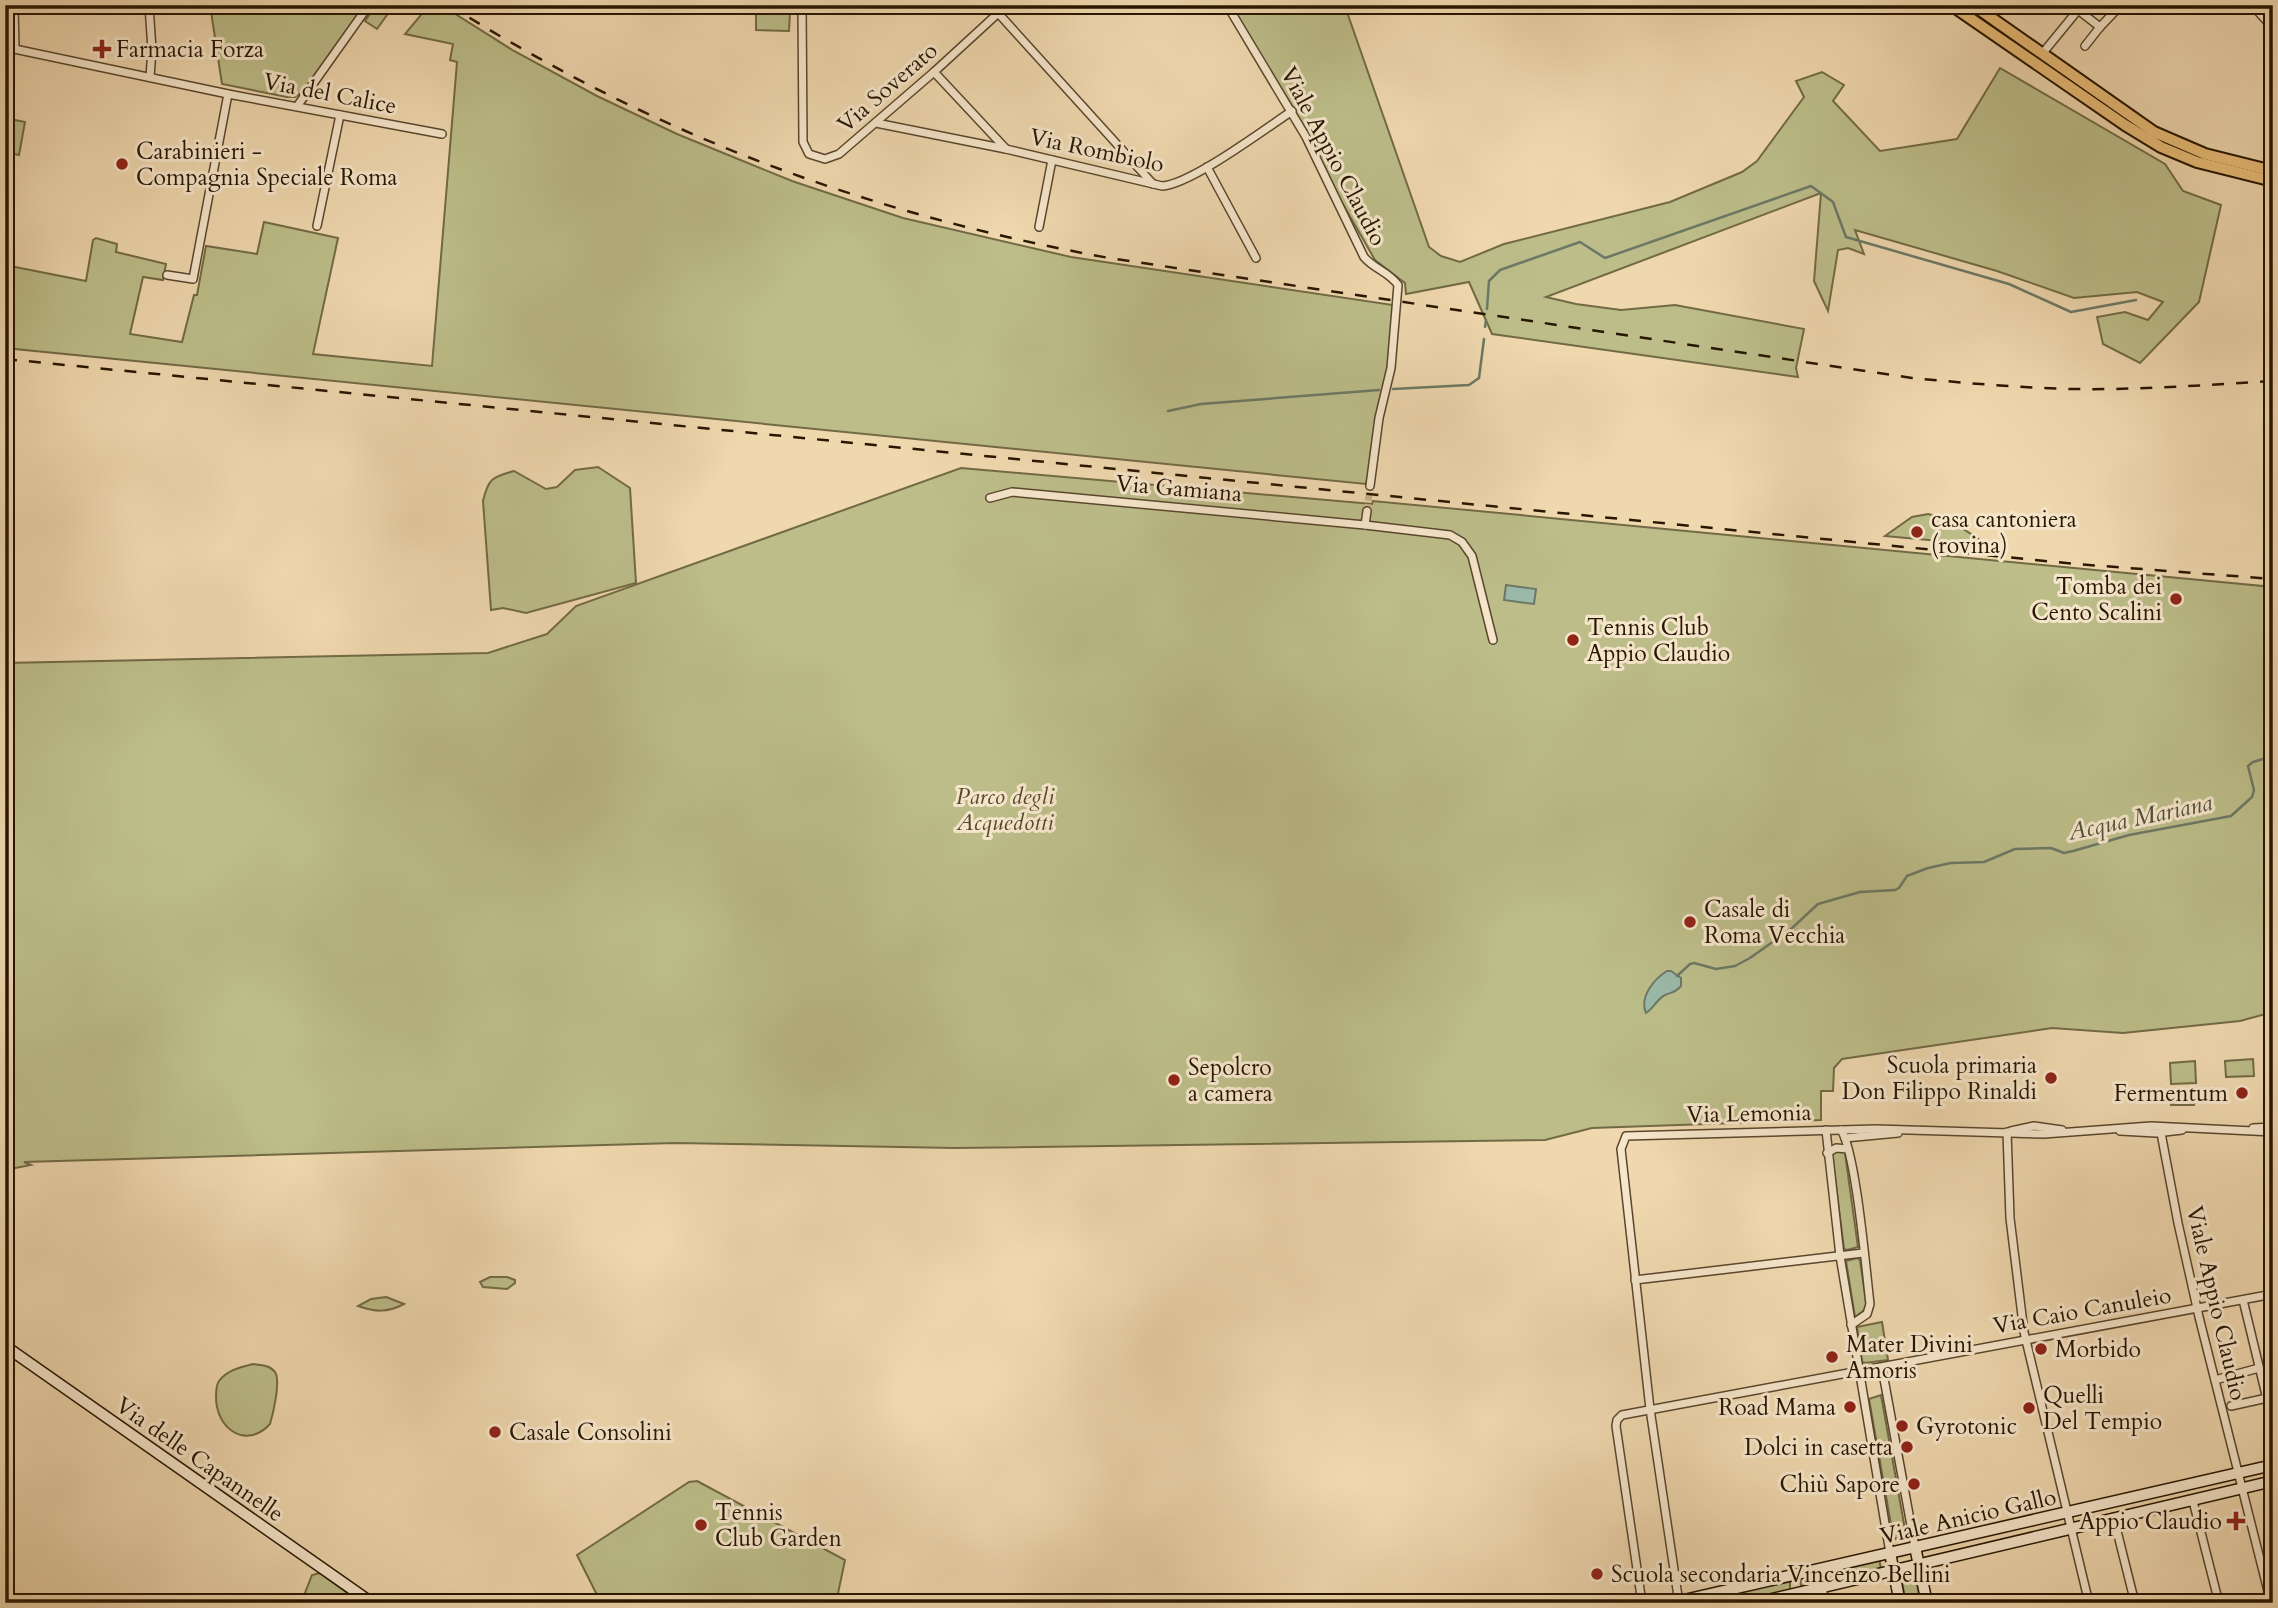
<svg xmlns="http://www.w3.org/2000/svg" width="2278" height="1608" font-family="Cardo,serif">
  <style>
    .green { fill: #bcbd89; stroke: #726a44; stroke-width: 2 }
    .water { fill: #9abaa9; stroke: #6c7865; stroke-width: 2 }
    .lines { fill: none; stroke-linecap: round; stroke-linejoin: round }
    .stream { stroke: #6c7865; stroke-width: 2.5 }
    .street-tunnel { stroke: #c7b08b; stroke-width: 7; stroke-dasharray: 7 3.5; stroke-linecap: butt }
    .street-casing { stroke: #59462c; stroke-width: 10 }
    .secondary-casing { stroke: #271600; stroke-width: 13 }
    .primary-casing { stroke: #271600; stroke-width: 14 }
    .street { stroke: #f5e5ca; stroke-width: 7 }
    .secondary { stroke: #f5e5ca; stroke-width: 10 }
    .primary { stroke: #e8bc77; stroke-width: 10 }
    .rail { stroke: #271600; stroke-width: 2.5; stroke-dasharray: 12 12; stroke-linecap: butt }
    .poi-dot { fill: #8f2418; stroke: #f5e5ca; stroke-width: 2.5 }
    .labels { text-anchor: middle; stroke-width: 6; stroke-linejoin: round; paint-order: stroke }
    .poi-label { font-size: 23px; fill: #271600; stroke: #f5e5ca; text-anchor: start }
    .street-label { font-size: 23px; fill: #271600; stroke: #f5e5ca }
    .park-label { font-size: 23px; font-style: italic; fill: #544829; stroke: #f5e5ca }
    .water-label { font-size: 24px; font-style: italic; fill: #4f4f3b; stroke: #f5e5ca }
  </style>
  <rect width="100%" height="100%" fill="#efd7ae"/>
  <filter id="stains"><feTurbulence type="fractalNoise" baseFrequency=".00286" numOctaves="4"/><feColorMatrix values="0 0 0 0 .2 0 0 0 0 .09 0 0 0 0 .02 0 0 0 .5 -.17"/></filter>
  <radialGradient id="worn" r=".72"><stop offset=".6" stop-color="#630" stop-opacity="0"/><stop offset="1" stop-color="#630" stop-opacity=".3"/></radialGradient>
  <g class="green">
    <polygon points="210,5 365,5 302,92 295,97 287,97 222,84"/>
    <polygon points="376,5 394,5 377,29 365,21"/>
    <polygon points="408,5 441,5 514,51 597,96 677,134 792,181 903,218 1071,257 1393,305 1390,373 1366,484 5,348 5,265 86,281 93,240 96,238 117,244 116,252 166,264 163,280 143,277 130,334 182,342 194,295 197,295 206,246 257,254 264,222 338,238 313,354 432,366 457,62 450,60 453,44 405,34 421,15"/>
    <polygon points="1228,5 1349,5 1347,12 1429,247 1441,256 1460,262 1504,244 1670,202 1742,172 1757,161 1804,97 1796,81 1822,72 1844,85 1833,101 1880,151 1957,139 2000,68 2165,164 2183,191 2221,205 2199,302 2140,363 2103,344 2097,317 2125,312 2148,320 2163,302 2137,292 2074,298 1997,271 1855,230 1864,254 1848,248 1838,250 1828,311 1814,281 1821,193 1546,297 1576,304 1621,310 1675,305 1804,329 1796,368 1798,377 1492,334 1469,282 1406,294 1405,283 1375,260"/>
    <polygon points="756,11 790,12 789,31 756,30"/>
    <polygon points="5,118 25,122 19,155 5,152"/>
    <path d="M598,467L630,488L636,583L526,613L503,608L491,610L483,501C488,479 492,477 514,471L546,489L557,487L575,470Z"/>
    <polygon points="961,468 1372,504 1373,501 2273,587 2273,1012 2240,1021 2123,1033 2052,1028 1842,1059 1834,1068 1833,1091 1821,1091 1821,1120 1592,1128 1545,1140 955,1148 675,1143 24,1162 31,1165 5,1170 5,663 488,653 547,634 576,606"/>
    <polygon points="1928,514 1948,519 1983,542 1982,545 1885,536 1912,517"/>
    <polygon points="2253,1059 2254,1076 2226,1077 2225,1061"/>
    <polygon points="2195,1061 2196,1083 2171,1084 2170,1063"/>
    <polygon points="2171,1090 2193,1090 2194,1105 2171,1105"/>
    <polygon points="1843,1150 1845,1153 1858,1247 1847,1250 1844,1249 1832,1154 1834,1151"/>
    <polygon points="1857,1258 1860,1260 1867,1308 1855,1317 1846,1261"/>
    <polygon points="490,1277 507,1277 515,1280 515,1283 507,1289 483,1287 480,1282"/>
    <path d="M386,1297L404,1304C387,1313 375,1312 358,1306L371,1299Z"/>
    <polygon points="1882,1322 1888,1360 1865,1363 1862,1362 1857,1327"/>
    <path d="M253,1364C260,1365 270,1365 275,1372C281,1381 273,1414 270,1424C246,1450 216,1429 216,1397C216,1391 216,1385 219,1381C227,1370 241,1367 253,1364Z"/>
    <polygon points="1881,1395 1906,1535 1896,1539 1893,1536 1869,1399"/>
    <polygon points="697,1481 845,1560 836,1603 601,1603 577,1555 689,1482"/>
    <polygon points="1879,1558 1881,1569 1801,1586 1800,1578"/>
    <polygon points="320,1573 361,1603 301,1603 312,1575"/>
    <polygon points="1914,1578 1916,1579 1921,1603 1906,1603 1902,1582"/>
    <polygon points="1790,1580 1790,1590 1736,1603 1689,1603"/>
  </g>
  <g class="water">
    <polygon points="1506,585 1536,589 1534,604 1504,600"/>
    <path d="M1667,971H1671L1681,978V986C1675,993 1672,992 1665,995C1657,999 1653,1009 1646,1013C1639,997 1654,979 1667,971Z"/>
  </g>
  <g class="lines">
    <g class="stream">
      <polyline points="1487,309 1489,281 1500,270 1580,242 1605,258 1811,186 1833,202 1846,237 2009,284 2071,312 2136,300"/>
      <polyline points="1485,327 1486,320"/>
      <polyline points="1393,389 1469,385 1479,378 1484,339"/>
      <polyline points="1168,411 1201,404 1379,390"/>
      <polyline points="1677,976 1690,964 1694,963 1716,969 1735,966 1750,958 1791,929 1818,904 1860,892 1895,890 1899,888 1907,876 1928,868 1951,863 1984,862 2015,849 2051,848 2064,853 2073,851 2129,835 2231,816 2252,797 2254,790 2248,766 2253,762 2273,756"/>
    </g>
    <polyline class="street-tunnel" points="1367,511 1370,486"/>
    <defs>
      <g id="street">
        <polyline points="14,5 15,48"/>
        <polyline points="149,5 152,50 150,77"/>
        <polyline points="802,5 803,142 809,154 825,159 839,154 934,72 1007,5"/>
        <path d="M1227,5L1306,137L1364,257C1374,269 1389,272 1398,285L1391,368L1379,418L1370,486"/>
        <polyline points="2252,5 2273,28"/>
        <polyline points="998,13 1153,184"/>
        <polyline points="2100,27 2121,5"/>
        <polyline points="5,47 228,94 442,134"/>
        <polyline points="2042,54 2078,10 2100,27 2085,46"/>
        <polyline points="934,72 1006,149"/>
        <polyline points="298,105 369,5"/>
        <path d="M876,123L1006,149L1162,186C1190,185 1265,129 1292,111"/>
        <polyline points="1207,167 1256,258"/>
        <polyline points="317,226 340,115"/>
        <polyline points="1039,227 1052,160"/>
        <polyline points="167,275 193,279 228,94"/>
        <polyline points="990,498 1012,492 1365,525 1450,535 1462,542 1472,556 1493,640"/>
        <polyline points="1365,525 1367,511"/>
        <polyline points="2253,1128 2273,1127"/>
        <polyline points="1826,1130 1840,1256 1890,1553"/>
        <path d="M1841,1130C1856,1152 1866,1271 1870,1304L1867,1314L1851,1325"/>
        <polyline points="2011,1131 2034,1126 2062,1130"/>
        <polyline points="2120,1131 2156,1133 2182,1130"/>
        <polyline points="2007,1132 2010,1218 2024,1332 2089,1603"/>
        <polyline points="2161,1133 2178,1223 2199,1317 2271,1603"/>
        <polyline points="1845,1138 1898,1133"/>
        <polyline points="1827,1153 1836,1148 1848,1149"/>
        <polyline points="1635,1280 1863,1253"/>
        <polyline points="2243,1300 2273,1424"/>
        <polyline points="1882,1368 1915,1547"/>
        <polyline points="2215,1380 2259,1368"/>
        <polyline points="2231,1406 2267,1398"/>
        <polyline points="2193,1501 2219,1603"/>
        <polyline points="2114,1519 2135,1603"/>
        <polyline points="1822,1587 1825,1603"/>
        <polyline points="1642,1603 1616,1426 1617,1420 1622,1415 2273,1294"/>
        <polyline points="1679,1603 1650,1409 1621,1149 1626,1136 1876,1129 2044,1134 2151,1126 2273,1132"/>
      </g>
      <g id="secondary">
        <polyline points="5,1346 372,1603"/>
        <polyline points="1915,1547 1927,1603"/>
        <polyline points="1890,1553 1900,1603"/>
        <polyline points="1671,1603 2273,1465"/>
        <polyline points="1755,1603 2273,1481"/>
      </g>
      <g id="primary">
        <polyline points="1951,5 2125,125 2161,147 2197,162 2273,181"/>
        <polyline points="1973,5 2154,132 2205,154 2273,171"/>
      </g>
    </defs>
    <use href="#street" class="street-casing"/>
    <use href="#secondary" class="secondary-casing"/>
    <use href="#primary" class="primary-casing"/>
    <use href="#street" class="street"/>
    <use href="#secondary" class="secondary"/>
    <use href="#primary" class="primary"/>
    <g class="rail">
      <path d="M449,5C657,136 868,214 1109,258L1912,378C1966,383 2020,388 2074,389C2140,390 2206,385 2273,381"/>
      <polyline points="5,359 2076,564 2273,579"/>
    </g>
  </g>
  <g class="poi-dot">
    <path d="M98.5 38.5h7v7h7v7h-7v7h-7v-7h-7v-7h7z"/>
    <circle cx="122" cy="164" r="7"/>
    <circle cx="1917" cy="532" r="7"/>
    <circle cx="2176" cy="599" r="7"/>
    <circle cx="1573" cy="640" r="7"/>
    <circle cx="1690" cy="922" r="7"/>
    <circle cx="2051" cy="1078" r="7"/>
    <circle cx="1174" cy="1080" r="7"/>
    <circle cx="2242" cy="1093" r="7"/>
    <circle cx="2041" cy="1349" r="7"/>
    <circle cx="1832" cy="1357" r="7"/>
    <circle cx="1850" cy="1407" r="7"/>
    <circle cx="2029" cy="1408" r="7"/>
    <circle cx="1902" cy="1426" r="7"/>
    <circle cx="495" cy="1432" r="7"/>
    <circle cx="1907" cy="1447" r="7"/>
    <circle cx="1914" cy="1484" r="7"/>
    <path d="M2232.5 1510.5h7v7h7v7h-7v7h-7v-7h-7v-7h7z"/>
    <circle cx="701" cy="1525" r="7"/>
    <circle cx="1597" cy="1574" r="7"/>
  </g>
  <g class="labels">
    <g class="poi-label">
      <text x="116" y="57">Farmacia Forza</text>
      <text x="136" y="159">Carabinieri -<tspan x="136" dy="26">Compagnia Speciale Roma</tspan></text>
      <text x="1931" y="527">casa cantoniera<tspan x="1931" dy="26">(rovina)</tspan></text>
      <text x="2162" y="594" text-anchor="end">Tomba dei<tspan x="2162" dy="26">Cento Scalini</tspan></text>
      <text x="1587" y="635">Tennis Club<tspan x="1587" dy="26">Appio Claudio</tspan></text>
      <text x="1704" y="917">Casale di<tspan x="1704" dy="26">Roma Vecchia</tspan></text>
      <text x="2037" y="1073" text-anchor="end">Scuola primaria<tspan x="2037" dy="26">Don Filippo Rinaldi</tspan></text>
      <text x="1188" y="1075">Sepolcro<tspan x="1188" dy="26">a camera</tspan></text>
      <text x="2228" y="1101" text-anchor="end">Fermentum</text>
      <text x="1846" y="1352">Mater Divini<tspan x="1846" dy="26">Amoris</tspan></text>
      <text x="2055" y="1357">Morbido</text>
      <text x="2043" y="1403">Quelli<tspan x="2043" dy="26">Del Tempio</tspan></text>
      <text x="1836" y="1415" text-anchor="end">Road Mama</text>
      <text x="1916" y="1434">Gyrotonic</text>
      <text x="509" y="1440">Casale Consolini</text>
      <text x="1893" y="1455" text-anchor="end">Dolci in casetta</text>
      <text x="1900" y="1492" text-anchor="end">Chiù Sapore</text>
      <text x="715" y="1520">Tennis<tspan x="715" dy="26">Club Garden</tspan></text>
      <text x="2222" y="1529" text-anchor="end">Appio Claudio</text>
      <text x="1611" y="1582">Scuola secondaria Vincenzo Bellini</text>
    </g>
    <g class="street-label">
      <text transform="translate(887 87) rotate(-41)" y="8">Via Soverato</text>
      <text transform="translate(330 93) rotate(11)" y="8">Via del Calice</text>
      <text transform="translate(1097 150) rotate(12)" y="8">Via Rombiolo</text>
      <text transform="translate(1334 156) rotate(62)" y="8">Viale Appio Claudio</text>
      <text transform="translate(1179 488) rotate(5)" y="8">Via Gamiana</text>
      <text transform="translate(1749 1113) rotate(-1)" y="8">Via Lemonia</text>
      <text transform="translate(2217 1303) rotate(77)" y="8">Viale Appio Claudio</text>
      <text transform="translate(2082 1310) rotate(-10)" y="8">Via Caio Canuleio</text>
      <text transform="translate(200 1459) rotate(35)" y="8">Via delle Capannelle</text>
      <text transform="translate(1968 1516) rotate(-13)" y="8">Viale Anicio Gallo</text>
    </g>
    <g class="park-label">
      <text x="1005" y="804">Parco degli<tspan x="1005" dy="26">Acquedotti</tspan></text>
    </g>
    <g class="water-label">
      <text transform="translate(2140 817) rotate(-12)" y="8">Acqua Mariana</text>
    </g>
  </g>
  <rect width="2278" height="1608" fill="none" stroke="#efd7ae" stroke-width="28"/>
  <rect x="7" y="7" width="2264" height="1594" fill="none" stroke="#271600" stroke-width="3.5"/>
  <rect x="14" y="14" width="2250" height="1580" fill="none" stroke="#271600" stroke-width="2"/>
  <rect width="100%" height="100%" filter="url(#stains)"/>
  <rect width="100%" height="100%" fill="url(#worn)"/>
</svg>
